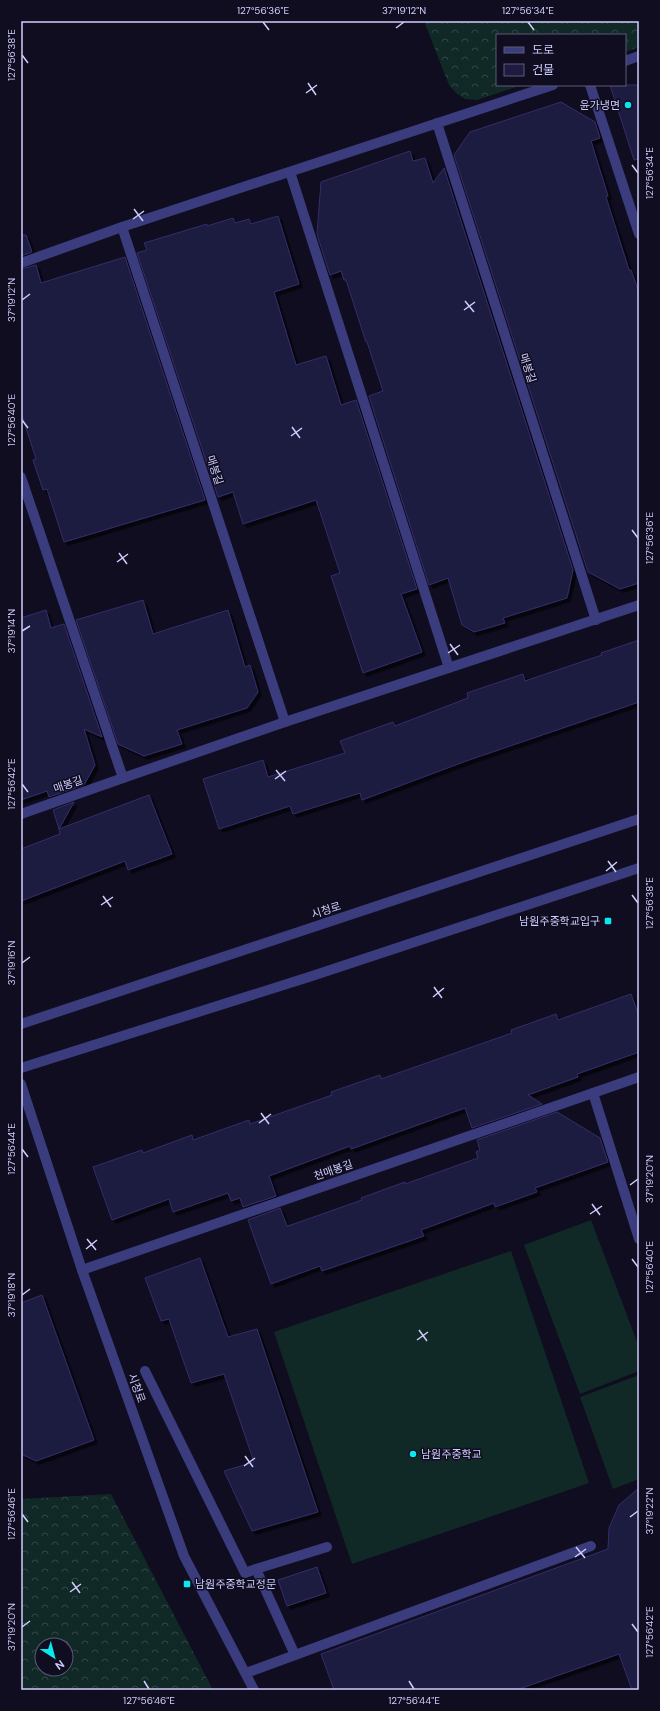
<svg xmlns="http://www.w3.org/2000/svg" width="660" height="1711" font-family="'DM Sans','Noto Sans KR',sans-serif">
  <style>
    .forest { fill: url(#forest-crowns); fill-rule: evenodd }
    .pitch { fill: #102926 }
    .building { fill: #1f1a3f; stroke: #342d6b; filter: url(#shadow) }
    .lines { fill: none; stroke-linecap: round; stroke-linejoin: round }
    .minor { stroke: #3a3c7d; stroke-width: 10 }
    .ticks { fill: none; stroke: #cfcdfd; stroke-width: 1.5 }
    .poi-dot { fill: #08e8ee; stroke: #0f0d1f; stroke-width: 1.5 }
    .labels { text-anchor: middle; stroke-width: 3; stroke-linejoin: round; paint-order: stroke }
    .poi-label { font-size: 11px; fill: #cfcdfd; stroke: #0f0d1f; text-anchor: end }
    .street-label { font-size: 11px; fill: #cfcdfd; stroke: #0f0d1f }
    .neatline { fill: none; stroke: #cfcdfd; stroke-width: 1.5 }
    .ticks-label { font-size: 10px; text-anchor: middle; fill: #cfcdfd }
  </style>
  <defs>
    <pattern id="forest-crowns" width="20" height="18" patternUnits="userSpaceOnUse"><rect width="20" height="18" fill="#102926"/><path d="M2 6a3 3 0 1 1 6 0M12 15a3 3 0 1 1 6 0" fill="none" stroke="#324746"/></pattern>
    <filter id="shadow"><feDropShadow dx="3.5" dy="3.5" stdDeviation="0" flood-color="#0009"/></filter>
  </defs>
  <rect width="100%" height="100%" fill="#0f0d1f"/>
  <g class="forest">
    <polygon points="424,21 639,21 639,47 625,52 625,35 497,35 497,85 522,85 477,100 465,99 456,93 449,85"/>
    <path d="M111,1494L213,1690H21V1499ZM42,1645H66V1669H42Z"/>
  </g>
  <g class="pitch">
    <polygon points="591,1220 639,1347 639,1371 580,1394 524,1245"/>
    <polygon points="511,1251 589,1483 352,1564 274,1332"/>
    <polygon points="639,1375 639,1479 613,1489 580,1397"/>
  </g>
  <g class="building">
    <polygon points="610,85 639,85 639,159 634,160"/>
    <polygon points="561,102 595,122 600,138 591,141 608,196 606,197 629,270 631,270 639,293 639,583 620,589 588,572 454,155 470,132"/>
    <polygon points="410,151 413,161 425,158 433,183 444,168 573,570 567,598 503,618 505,623 474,632 462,625 448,578 429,585 369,396 383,391 367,342 366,342 346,280 344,280 341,271 330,275 317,234 321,182"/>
    <polygon points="278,216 299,284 274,292 296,365 326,356 341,405 356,400 417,589 401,594 422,652 363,673 331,576 340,573 316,500 243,524 233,492 218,497 137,253 147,250 144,243 207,224 207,226 233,218 235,223 249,219 251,224"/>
    <polygon points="21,235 26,235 32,252 21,256"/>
    <polygon points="125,257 205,500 64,542 47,489 43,490 33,460 36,459 21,412 21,269 36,265 41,283"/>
    <polygon points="143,600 153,634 228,610 245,667 250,665 258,692 247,708 177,730 182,744 144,756 118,744 76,620"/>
    <polygon points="46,610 51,628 64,624 102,737 84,729 95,765 84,785 49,797 47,791 21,800 21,618"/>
    <polygon points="639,640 639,702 466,761 362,800 360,793 293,814 290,806 219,829 203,779 263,760 268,777 345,753 340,741 393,722 395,726 468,698 467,693 523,674 525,681 602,655 601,653"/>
    <polygon points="149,795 172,854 128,870 125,861 21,901 21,849 60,834 59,829"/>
    <polygon points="74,802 59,829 53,810"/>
    <polygon points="631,994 639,1016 639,1052 577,1074 578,1077 528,1095 542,1104 472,1128 465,1108 351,1149 350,1146 269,1176 276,1196 243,1207 240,1198 231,1201 228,1193 173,1212 169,1199 112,1220 93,1167 142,1150 143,1153 192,1135 193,1140 249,1120 250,1124 332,1095 331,1092 380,1075 381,1079 512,1033 511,1030 556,1014 558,1020"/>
    <polygon points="557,1112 600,1138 608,1162 535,1188 537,1192 495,1207 494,1203 421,1230 424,1236 322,1271 320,1266 271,1284 248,1220 280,1208 287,1226 291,1225 362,1200 361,1198 405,1182 405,1184 478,1158 476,1152 480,1150 477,1140"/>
    <polygon points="200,1258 228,1337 257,1329 318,1512 252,1531 224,1471 254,1462 224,1374 191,1383 169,1319 161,1321 145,1278"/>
    <polygon points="42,1295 94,1440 36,1461 21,1454 21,1303"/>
    <polygon points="639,1488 639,1690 632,1690 619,1654 516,1690 334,1690 321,1654 608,1549 609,1528 619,1505"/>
    <polygon points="317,1567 326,1593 287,1606 278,1580"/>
  </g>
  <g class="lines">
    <g class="minor">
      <polyline points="625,61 639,56"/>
      <polyline points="590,85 639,234"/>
      <polyline points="437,123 596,620"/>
      <polyline points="290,172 449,668"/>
      <polyline points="122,227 285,722"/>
      <polyline points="21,263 122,227 553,85"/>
      <polyline points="21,477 123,778 285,722 639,605"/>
      <polyline points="21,814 123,778"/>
      <polyline points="21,1024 639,819"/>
      <polyline points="21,1068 309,977 639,868"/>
      <polyline points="21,1084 82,1270 184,1556 254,1690"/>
      <polyline points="593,1093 639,1077"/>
      <polyline points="82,1270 593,1093 639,1239"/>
      <polyline points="145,1371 245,1573 256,1569"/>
      <polyline points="295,1655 256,1569 327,1547"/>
      <polyline points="246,1673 591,1546"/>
    </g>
  </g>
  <path class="ticks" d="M263,22L269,30M528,22L534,30M396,28L404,22M22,55L28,63M308,83L316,95M306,93L317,85M632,165L638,173M134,209L143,221M133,219L144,211M22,300L30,294M465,301L474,312M464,310L475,302M22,420L28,428M292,427L300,438M291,436L302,428M632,530L638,538M119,553L127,564M117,562L128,554M22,631L30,626M450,644L458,655M448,653L460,645M276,770L285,781M275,779L286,771M22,784L28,792M608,861L616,872M606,871L617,862M632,895L638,903M103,896L111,907M101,905L113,897M22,963L30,957M434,987L442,998M433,997L444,988M261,1113L269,1124M259,1123L271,1114M22,1149L28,1157M630,1185L638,1179M592,1204L600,1215M590,1214L602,1206M87,1239L96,1250M86,1249L97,1240M632,1259L638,1267M22,1295L30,1289M419,1330L427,1341M417,1340L428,1332M245,1456L253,1467M244,1466L255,1458M22,1514L28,1522M630,1517L638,1511M576,1547L585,1558M575,1557L586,1549M72,1582L80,1593M70,1592L81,1584M632,1624L638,1632M22,1627L30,1621M144,1681L149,1689M409,1681L414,1689"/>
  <g class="poi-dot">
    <circle cx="628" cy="105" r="4"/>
    <rect x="604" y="917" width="8" height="8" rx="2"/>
    <circle cx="413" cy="1454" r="4"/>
    <rect x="183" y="1580" width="8" height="8" rx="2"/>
  </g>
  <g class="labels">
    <g class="poi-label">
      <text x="620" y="109">윤가냉면</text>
      <text x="600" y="925">남원주중학교입구</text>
      <text x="421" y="1458" text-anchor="start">남원주중학교</text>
      <text x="195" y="1588" text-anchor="start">남원주중학교정문</text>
    </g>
    <g class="street-label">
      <text transform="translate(528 368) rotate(72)" y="4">매봉길</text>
      <text transform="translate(215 470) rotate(72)" y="4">매봉길</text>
      <text transform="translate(68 784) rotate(-19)" y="4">매봉길</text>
      <text transform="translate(326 910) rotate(-18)" y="4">시청로</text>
      <text transform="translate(333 1170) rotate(-19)" y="4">천매봉길</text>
      <text transform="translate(137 1388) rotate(70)" y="4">시청로</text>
    </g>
  </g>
  <rect width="660" height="1711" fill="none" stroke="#0f0d1f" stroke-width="44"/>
  <rect x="496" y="34" width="130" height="52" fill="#0f0d1f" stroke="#5c5a78"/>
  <rect x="504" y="47" width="20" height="6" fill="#3a3c7d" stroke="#5c5a78"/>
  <text x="532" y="54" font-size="12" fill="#cfcdfd">도로</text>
  <rect x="504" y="64" width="20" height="12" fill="#1f1a3f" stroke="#5c5a78"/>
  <text x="532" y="74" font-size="12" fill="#cfcdfd">건물</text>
  <g transform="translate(54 1657) rotate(144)"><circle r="19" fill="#0f0d1f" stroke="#5c5a78"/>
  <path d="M0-3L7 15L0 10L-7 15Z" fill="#08e8ee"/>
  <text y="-6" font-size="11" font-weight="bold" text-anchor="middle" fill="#cfcdfd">N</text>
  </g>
  <rect x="22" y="22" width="616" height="1667" class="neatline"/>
  <g class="ticks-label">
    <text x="263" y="14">127°56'36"E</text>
    <text x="404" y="14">37°19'12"N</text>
    <text x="528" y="14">127°56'34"E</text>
    <text transform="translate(11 55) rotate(-90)" y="4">127°56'38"E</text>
    <text transform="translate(649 173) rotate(-90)" y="4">127°56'34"E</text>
    <text transform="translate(11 300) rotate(-90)" y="4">37°19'12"N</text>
    <text transform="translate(11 420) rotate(-90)" y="4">127°56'40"E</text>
    <text transform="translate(649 538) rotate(-90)" y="4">127°56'36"E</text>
    <text transform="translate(11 631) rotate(-90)" y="4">37°19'14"N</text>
    <text transform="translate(11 784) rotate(-90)" y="4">127°56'42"E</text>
    <text transform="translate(649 903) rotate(-90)" y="4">127°56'38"E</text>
    <text transform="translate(11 963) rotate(-90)" y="4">37°19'16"N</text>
    <text transform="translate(11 1149) rotate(-90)" y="4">127°56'44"E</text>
    <text transform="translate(649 1179) rotate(-90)" y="4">37°19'20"N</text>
    <text transform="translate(649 1267) rotate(-90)" y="4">127°56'40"E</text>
    <text transform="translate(11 1295) rotate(-90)" y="4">37°19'18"N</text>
    <text transform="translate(649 1511) rotate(-90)" y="4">37°19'22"N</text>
    <text transform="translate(11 1514) rotate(-90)" y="4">127°56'46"E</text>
    <text transform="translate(11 1627) rotate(-90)" y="4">37°19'20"N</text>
    <text transform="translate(649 1632) rotate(-90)" y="4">127°56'42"E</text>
    <text x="149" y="1704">127°56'46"E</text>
    <text x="414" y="1704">127°56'44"E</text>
  </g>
</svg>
